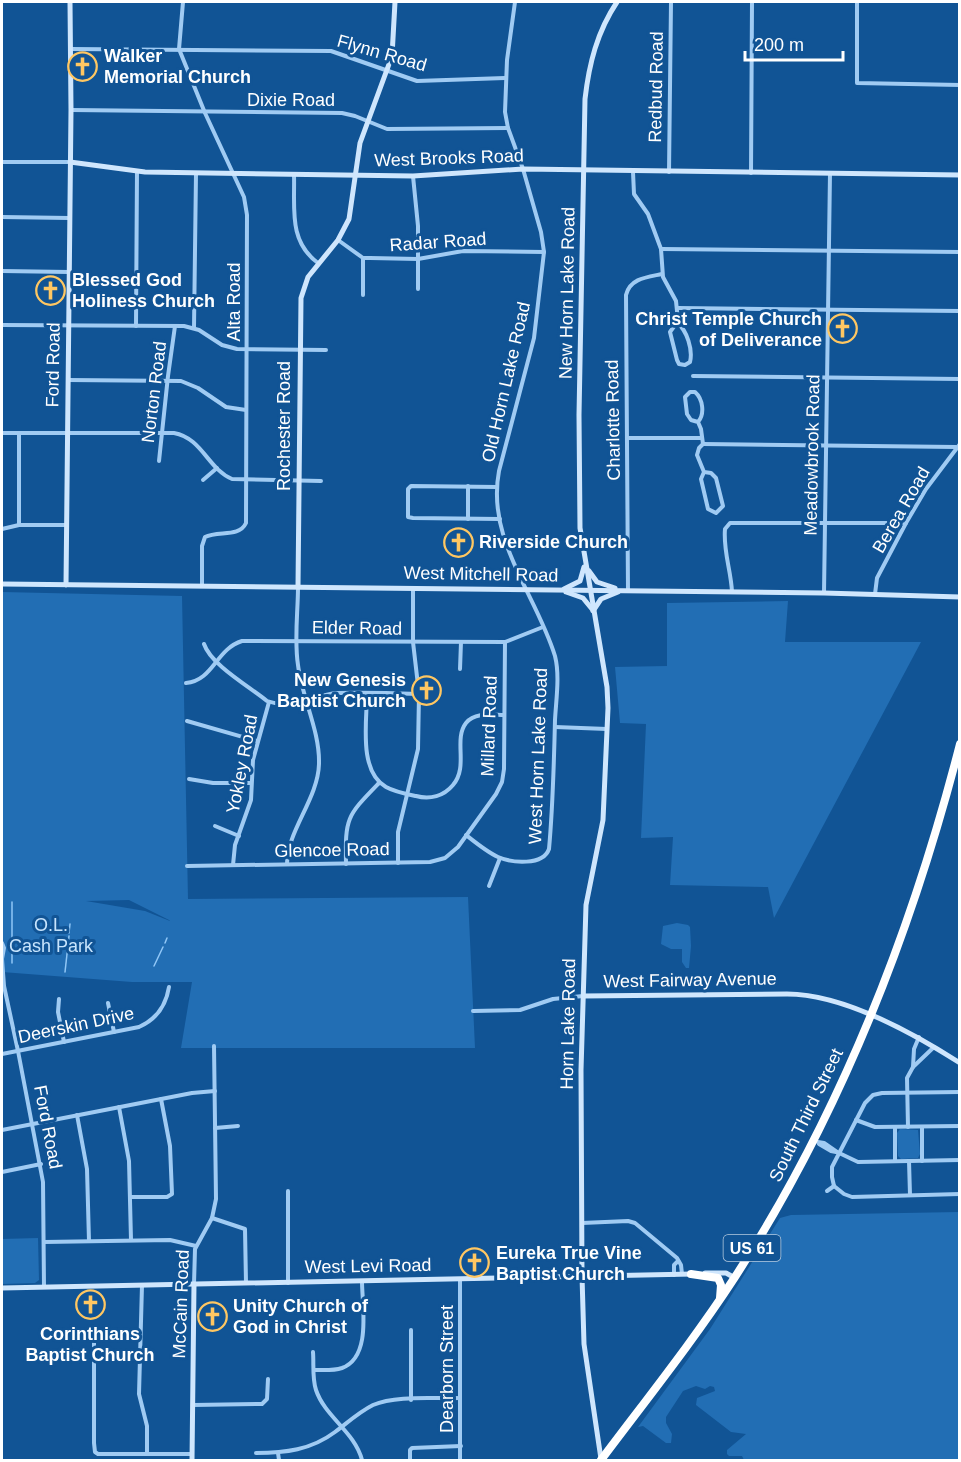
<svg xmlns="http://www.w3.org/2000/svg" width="961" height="1462" font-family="Helvetica,sans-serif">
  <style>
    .green { fill: #226eb4; fill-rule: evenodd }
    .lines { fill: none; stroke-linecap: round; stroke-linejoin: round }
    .stream { stroke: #91c7f7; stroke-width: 1.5 }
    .street { stroke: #a0cbf3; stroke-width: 4 }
    .secondary { stroke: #cfe6fd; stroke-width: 5 }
    .highway { stroke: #fff; stroke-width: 8 }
    .labels { text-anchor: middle; stroke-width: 6; stroke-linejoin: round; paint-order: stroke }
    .shield { fill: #115495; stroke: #b8ccdf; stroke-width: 1.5 }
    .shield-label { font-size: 16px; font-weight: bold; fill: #fff }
    .street-label { font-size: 18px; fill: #fff; stroke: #115495 }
    .poi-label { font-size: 18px; font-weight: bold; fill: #fff; stroke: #115495; text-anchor: start }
    .park-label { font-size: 18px; fill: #c7e4fd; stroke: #115495 }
  </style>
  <rect width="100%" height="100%" fill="#115495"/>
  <g class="green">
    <path d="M2,592L182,596L188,899L468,897L475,1048H181L192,982H132L2,972ZM129,900L169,920L170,921L145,911L86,901Z"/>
    <polygon points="788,601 785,642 921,642 774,918 768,887 670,885 673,837 641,838 646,724 620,723 615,667 667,666 667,603"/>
    <polygon points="677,923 688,925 690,927 691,946 689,968 686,968 682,962 682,949 671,949 661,944 663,926"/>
    <polygon points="900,1129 918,1130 920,1154 918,1158 901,1159 898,1156 897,1133"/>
    <polygon points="959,1212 959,1460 744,1460 742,1456 729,1456 727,1454 727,1450 746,1434 731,1432 696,1405 697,1398 715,1391 714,1387 710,1386 705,1389 696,1386 683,1391 666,1417 666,1423 672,1434 671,1443 666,1443 643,1426 638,1427 710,1329 780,1218 791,1215"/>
    <polygon points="38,1238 39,1280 35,1283 2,1284 2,1239"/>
  </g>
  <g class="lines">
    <g class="stream">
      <polyline points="12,902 12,963"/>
      <polyline points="69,933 70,924"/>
      <polyline points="165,943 167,938"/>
      <polyline points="154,966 163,947"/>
      <polyline points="65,972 69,936"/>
    </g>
    <g class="street">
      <path d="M183,2L179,49L205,113L244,197L247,215L246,523C239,538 218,530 205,537L202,546V586"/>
      <polyline points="857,2 857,83 960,85"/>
      <polyline points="71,49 331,51 417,81 505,78"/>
      <polyline points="71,110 342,113 355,116 387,129 508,128"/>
      <polyline points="2,162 70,162"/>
      <path d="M633,172L634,194L648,214L661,249L663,277L676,301L678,321L670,332L677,360L679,364L685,365L690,362C693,350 687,330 677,323"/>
      <polyline points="669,172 671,2"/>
      <polyline points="751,173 752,2"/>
      <path d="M294,174C295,208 288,241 318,263"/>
      <polyline points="413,176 418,226 418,289"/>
      <polyline points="2,217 69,218"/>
      <polyline points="338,240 363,258 370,258 418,259 463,251 544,252"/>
      <polyline points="661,249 960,252"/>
      <polyline points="2,271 69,272"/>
      <polyline points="363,295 363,258"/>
      <polyline points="678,308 960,311"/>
      <polyline points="2,325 184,326 199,330 222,345 237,349 326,350"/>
      <polyline points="136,326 137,171"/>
      <polyline points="194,328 196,173"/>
      <polyline points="693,376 960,379"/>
      <polyline points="68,380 181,381 198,388 226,407 246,410"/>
      <path d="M698,422C705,414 703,399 695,392H690L685,397L687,414L691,420L698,422L701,429L703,444L699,448L697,455L704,472L701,479L708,509L716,513L723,506L716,478L711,473L704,472"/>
      <path d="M2,433H174C202,438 208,469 232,479L321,481"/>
      <polyline points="19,433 19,525"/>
      <polyline points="627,438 701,438"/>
      <polyline points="703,444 956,447"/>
      <polyline points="159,461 168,376 175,326"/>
      <polyline points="203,480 217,468"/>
      <polyline points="497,487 411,486 408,489 408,517 413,518 500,519"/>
      <polyline points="468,519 468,486"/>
      <polyline points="2,529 19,525 66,525"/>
      <path d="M628,591L626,295C630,278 648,277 662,274"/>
      <path d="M732,592C731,570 723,551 725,529L730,523H906"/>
      <polyline points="824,593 830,173"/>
      <polyline points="875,594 877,578 906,523 926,489 960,444"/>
      <path d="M204,644C211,665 250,687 267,701C291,710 314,695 337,693C364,692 392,693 419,694"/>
      <polyline points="460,669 461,642"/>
      <path d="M186,683C213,681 216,649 242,641L505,642L543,627"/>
      <path d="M367,693C367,721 358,771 386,787C395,792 406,794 416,796C430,800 444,796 453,785C469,766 453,740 466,723C475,712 492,715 504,715"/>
      <polyline points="187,721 257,741"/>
      <polyline points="555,727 607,729"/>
      <polyline points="189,779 213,783 251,783"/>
      <polyline points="215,826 239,836"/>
      <path d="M466,835C476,843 487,852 498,857C512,863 543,866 549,849C553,806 554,763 555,720C556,700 560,676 555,656C536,594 486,540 499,471L534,338L544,252L541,232L523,169L508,128L505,112L507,60L515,2"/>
      <polyline points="398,863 398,832 418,749 419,694 413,642 413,588"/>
      <path d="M287,864C287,831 318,799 319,764C320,731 302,698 298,665C294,640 298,612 298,587"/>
      <path d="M346,864C345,817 347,816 379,783"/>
      <polyline points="233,865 235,845 251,800 253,760 269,702"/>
      <polyline points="187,866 430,862 445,858 458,847 496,794 502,782 504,769 505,642"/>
      <polyline points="489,886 500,858"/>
      <polyline points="2,943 4,948 2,959 4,986 18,1051 43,1182 44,1287"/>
      <polyline points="59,999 58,1012 64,1042"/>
      <polyline points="108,1003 114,1032"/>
      <polyline points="473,1011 520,1010 553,999 583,996"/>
      <path d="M2,1054L139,1027C157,1019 166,1006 169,987"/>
      <polyline points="913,1067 934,1047"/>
      <polyline points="119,1107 129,1161 131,1240"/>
      <polyline points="77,1115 87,1169 89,1241"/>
      <polyline points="856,1120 875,1127 960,1126"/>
      <polyline points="895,1127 895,1161"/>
      <polyline points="908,1127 907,1078 913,1067 914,1049 919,1037"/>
      <polyline points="922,1127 922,1161"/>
      <polyline points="215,1128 238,1126"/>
      <polyline points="2,1130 192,1093 215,1091"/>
      <polyline points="818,1142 824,1143 837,1152 858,1162 960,1160"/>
      <polyline points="819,1144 831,1151 836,1152"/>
      <polyline points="909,1161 910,1195"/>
      <polyline points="2,1172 41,1164"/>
      <polyline points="834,1186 832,1177 832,1167 865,1103 873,1095 882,1093 960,1092"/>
      <polyline points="834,1186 844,1194 852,1197 960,1194"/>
      <polyline points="827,1191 834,1186"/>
      <polyline points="130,1197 167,1197 172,1194 170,1146 161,1099"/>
      <polyline points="212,1218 245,1229 246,1283"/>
      <polyline points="582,1223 628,1221 635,1223 677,1258 681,1265 682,1274"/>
      <polyline points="44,1242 170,1240 196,1246"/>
      <polyline points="674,1275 674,1265 678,1261"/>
      <polyline points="288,1283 288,1191"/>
      <polyline points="194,1284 195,1249 212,1218 216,1199 214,1046"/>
      <polyline points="142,1285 139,1394 147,1426 147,1454"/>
      <polyline points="411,1330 411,1400"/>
      <polyline points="74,1340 140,1338"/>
      <polyline points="94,1340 94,1443 95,1452 98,1454 192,1454"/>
      <path d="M313,1352C314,1365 312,1378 316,1390C325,1417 355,1432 362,1460"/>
      <path d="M314,1370C323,1370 333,1371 342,1368C372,1357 362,1306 362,1281"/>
      <polyline points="193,1405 262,1404 267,1399 268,1379"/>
      <path d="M256,1453C285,1453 311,1450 335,1432C347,1423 359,1412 373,1405C396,1395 434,1399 460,1398"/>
      <polyline points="278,1453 279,1460"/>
      <polyline points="410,1460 410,1450 412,1448 461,1446"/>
      <polyline points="460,1460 460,1279"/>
    </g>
    <g class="secondary">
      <polyline points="70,162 145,172 413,176 523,169 960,175"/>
      <polyline points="589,571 597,582 615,588"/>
      <polyline points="2,584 824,593 960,597"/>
      <polyline points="66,585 71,110 70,2"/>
      <polyline points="298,587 301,298 308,277 338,240 349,219 360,143 392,56 395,2"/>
      <polyline points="564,589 580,581 584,567"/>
      <polyline points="566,592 583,598 592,609"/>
      <polyline points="593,611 601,599 618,592"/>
      <path d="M583,996L787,994C844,994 913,1033 960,1063"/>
      <polyline points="705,1273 726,1273 735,1278"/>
      <polyline points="2,1288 693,1274"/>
      <path d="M601,1459L584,1344L582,1276L581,1070L586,905L603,820L608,708L607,687L580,528L579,415L585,99C589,64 597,32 617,2"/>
      <polyline points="192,1460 194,1284"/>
    </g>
    <g class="highway">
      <polyline points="691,1274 718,1278 721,1285 720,1298"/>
      <path d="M601,1460C646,1400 694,1340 735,1277C840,1115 912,931 960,744"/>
    </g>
  </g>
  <defs>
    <symbol id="church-ring" viewBox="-11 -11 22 22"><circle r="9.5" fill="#115495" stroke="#ffc762" stroke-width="1.5"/><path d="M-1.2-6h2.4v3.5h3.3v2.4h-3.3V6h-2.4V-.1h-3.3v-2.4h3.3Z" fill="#ffc762"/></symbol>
  </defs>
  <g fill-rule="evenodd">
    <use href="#church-ring" x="66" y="50" width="33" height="33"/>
    <use href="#church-ring" x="34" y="274" width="33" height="33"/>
    <use href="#church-ring" x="826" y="312" width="33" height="33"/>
    <use href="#church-ring" x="442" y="526" width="33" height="33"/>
    <use href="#church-ring" x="410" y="674" width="33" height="33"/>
    <use href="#church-ring" x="458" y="1246" width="33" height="33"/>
    <use href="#church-ring" x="74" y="1288" width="33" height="33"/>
    <use href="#church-ring" x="196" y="1300" width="33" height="33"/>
  </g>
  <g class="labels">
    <rect class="shield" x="723.5" y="1235" width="57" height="26" rx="4.5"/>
    <g class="shield-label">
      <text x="752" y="1254">US 61</text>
    </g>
    <g class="street-label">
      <text transform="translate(382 53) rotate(16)" y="6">Flynn Road</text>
      <text transform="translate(656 87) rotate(-89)" y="6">Redbud Road</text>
      <text x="291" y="106">Dixie Road</text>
      <text transform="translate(449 158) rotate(-2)" y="6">West Brooks Road</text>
      <text transform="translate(438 242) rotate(-4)" y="6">Radar Road</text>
      <text transform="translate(567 293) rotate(-89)" y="6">New Horn Lake Road</text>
      <text transform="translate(234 302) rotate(-90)" y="6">Alta Road</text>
      <text transform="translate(53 365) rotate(-89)" y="6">Ford Road</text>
      <text transform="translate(506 382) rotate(-77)" y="6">Old Horn Lake Road</text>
      <text transform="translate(154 392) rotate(-83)" y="6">Norton Road</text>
      <text transform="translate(613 420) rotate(-91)" y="6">Charlotte Road</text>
      <text transform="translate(284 426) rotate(-90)" y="6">Rochester Road</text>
      <text transform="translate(812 455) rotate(-89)" y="6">Meadowbrook Road</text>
      <text transform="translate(901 510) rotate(-60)" y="6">Berea Road</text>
      <text transform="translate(481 574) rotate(1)" y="6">West Mitchell Road</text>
      <text transform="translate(357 628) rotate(1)" y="6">Elder Road</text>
      <text transform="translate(489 726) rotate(-88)" y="6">Millard Road</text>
      <text transform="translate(538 756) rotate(-88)" y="6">West Horn Lake Road</text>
      <text transform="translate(242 764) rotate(-79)" y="6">Yokley Road</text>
      <text transform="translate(332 850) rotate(-1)" y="6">Glencoe Road</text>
      <text transform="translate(690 980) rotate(-1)" y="6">West Fairway Avenue</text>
      <text transform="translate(568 1024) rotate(-89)" y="6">Horn Lake Road</text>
      <text transform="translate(76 1025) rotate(-12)" y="6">Deerskin Drive</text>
      <text transform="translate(806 1115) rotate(-64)" y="6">South Third Street</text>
      <text transform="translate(48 1127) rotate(79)" y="6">Ford Road</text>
      <text transform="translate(368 1266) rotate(-1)" y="6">West Levi Road</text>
      <text transform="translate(181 1304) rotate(-88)" y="6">McCain Road</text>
      <text transform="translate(447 1369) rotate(-90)" y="6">Dearborn Street</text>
    </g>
    <g class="poi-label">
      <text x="104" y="62">Walker<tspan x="104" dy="21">Memorial Church</tspan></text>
      <text x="72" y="286">Blessed God<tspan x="72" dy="21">Holiness Church</tspan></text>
      <text x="822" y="325" text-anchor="end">Christ Temple Church<tspan x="822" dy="21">of Deliverance</tspan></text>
      <text x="479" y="548">Riverside Church</text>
      <text x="406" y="686" text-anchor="end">New Genesis<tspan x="406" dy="21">Baptist Church</tspan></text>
      <text x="496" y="1259">Eureka True Vine<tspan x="496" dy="21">Baptist Church</tspan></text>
      <text x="233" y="1312">Unity Church of<tspan x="233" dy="21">God in Christ</tspan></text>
      <text x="90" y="1340" text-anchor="middle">Corinthians<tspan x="90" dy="21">Baptist Church</tspan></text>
    </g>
    <g class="park-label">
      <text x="51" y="931">O.L.<tspan x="51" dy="21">Cash Park</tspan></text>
    </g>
  </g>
  <rect width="961" height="1462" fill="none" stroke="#ffffff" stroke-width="6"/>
  <path d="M745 51v9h98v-9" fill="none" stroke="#ffffff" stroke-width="3"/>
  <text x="754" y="51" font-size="18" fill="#ffffff" stroke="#115495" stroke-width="4.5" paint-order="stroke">200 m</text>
</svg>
